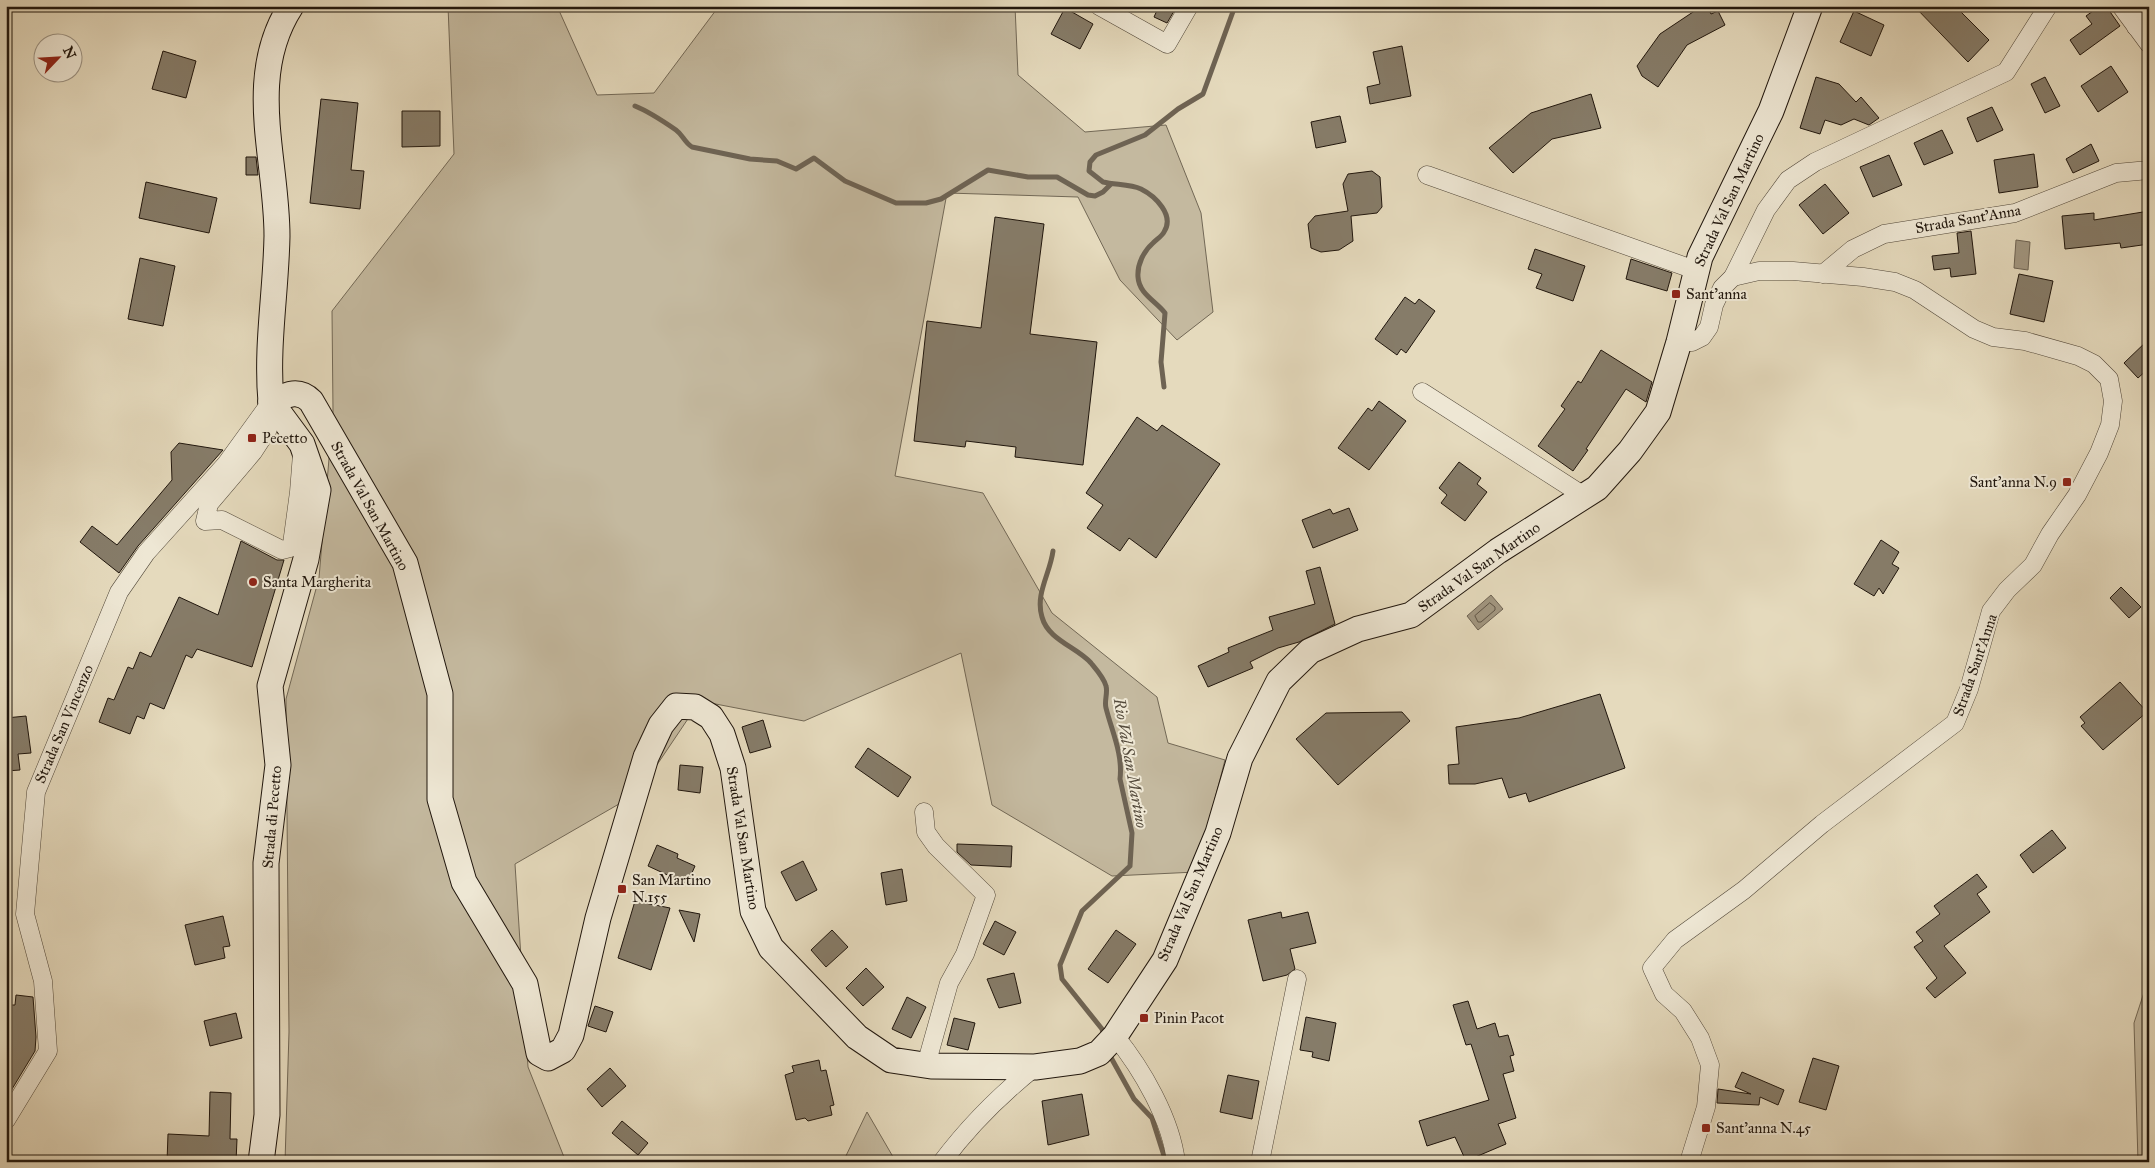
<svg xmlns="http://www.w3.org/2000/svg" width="2155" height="1168" font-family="'IM FELL Great Primer',serif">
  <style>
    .green { fill: #c4b99f; stroke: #726856 }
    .water { fill: #a29781; stroke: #6e6353 }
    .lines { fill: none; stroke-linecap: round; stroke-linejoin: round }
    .shore { stroke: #615647; stroke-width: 1 }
    .stream { stroke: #6e6353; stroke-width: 5 }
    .building { fill: #867c69; stroke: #20160d }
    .street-casing { stroke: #514739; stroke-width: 19 }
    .secondary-casing { stroke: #20160d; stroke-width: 27 }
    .street { stroke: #eee7d4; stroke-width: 18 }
    .secondary { stroke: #eee7d4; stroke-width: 25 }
    .poi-dot { fill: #8f2418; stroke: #eee7d4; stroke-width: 2 }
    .labels { text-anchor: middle; stroke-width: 4; stroke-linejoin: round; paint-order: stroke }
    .street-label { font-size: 15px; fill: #20160d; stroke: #eee7d4 }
    .poi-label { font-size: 15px; fill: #20160d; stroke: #eee7d4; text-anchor: start }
    .water-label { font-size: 16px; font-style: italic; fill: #544a3b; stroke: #eee7d4 }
  </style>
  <rect width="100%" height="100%" fill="#e5dabd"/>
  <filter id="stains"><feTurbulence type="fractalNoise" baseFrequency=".004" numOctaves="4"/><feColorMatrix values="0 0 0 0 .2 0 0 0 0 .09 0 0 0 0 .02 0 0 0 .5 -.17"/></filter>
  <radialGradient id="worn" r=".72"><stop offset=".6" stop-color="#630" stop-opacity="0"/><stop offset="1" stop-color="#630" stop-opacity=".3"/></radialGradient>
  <g class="green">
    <polygon points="448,6 557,6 597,95 654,93 719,6 1015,6 1018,75 1085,132 1166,125 1201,213 1213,312 1177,340 1120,280 1078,197 947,193 895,476 983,493 1052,613 1157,697 1168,743 1225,760 1196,872 1112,876 992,805 961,653 804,721 700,701 638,793 515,864 528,1067 566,1162 285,1162 289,1032 286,699 319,578 333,411 332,311 454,154"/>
    <polygon points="2149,977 2149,1162 2138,1162 2134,1023"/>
    <polygon points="867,1112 896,1162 843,1162"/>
  </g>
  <g class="water">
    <polygon points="2016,240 2030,242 2028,270 2014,268"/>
    <polygon points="1491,595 1503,609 1478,630 1467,616"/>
  </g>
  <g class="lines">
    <polygon class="shore" points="1490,603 1495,607 1495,610 1481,622 1478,622 1475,616"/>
    <g class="stream">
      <path d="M635,106C650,112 663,121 676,130C683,135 684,142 692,147L750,159L777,161L796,169L814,158L845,181L896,203H926L941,199L988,170L1028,177H1057L1088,195L1095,196L1103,192L1111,184"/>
      <path d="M1164,387L1161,362L1165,313C1156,301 1139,294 1138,277C1137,264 1144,251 1153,243C1157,239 1162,236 1164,232C1175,215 1155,196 1141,189C1130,184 1115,185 1103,182L1089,171L1090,162L1096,155L1145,135L1178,109L1203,94L1235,6"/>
      <path d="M1053,551C1050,574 1035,594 1042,617C1048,640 1077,647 1091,663C1096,669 1104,678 1106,686C1108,693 1104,701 1106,708C1112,732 1123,754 1120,779L1132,833L1130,866L1082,911L1060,965L1062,979L1102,1029L1104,1036"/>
      <polyline points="1109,1054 1134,1099 1152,1118 1166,1162"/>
    </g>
  </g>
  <g class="building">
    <polygon points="1159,6 1177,6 1167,23 1154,17"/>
    <polygon points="1702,6 1707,6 1711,14 1718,11 1725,25 1687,45 1658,87 1642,76 1637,66 1660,34"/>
    <polygon points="1914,6 1955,6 1989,40 1968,62"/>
    <polygon points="2100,6 2106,6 2120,26 2080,55 2070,40 2092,24 2086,16"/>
    <polygon points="1065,8 1093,24 1080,49 1051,34"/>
    <polygon points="1854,11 1884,25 1871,56 1840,42"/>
    <polygon points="1402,46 1411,96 1370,104 1367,87 1380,84 1373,52"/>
    <polygon points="163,51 196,61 186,98 152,89"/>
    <polygon points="2111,66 2128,92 2098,112 2081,86"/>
    <polygon points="1816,77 1839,84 1856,102 1861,97 1879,118 1869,125 1854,119 1841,125 1825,120 1820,134 1800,128"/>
    <polygon points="2045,77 2060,106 2045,113 2031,84"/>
    <polygon points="1591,94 1601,128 1552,139 1513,173 1489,148 1531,113"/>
    <polygon points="321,99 358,103 351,170 364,171 360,209 310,203"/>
    <polygon points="1992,107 2003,130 1977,142 1967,118"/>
    <polygon points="402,111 440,111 440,146 402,147"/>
    <polygon points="1340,116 1346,142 1316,148 1311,122"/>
    <polygon points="1942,130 1953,153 1924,165 1914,143"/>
    <polygon points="2091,144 2099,161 2073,173 2066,159"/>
    <polygon points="2034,154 2038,187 1999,193 1994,160"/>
    <polygon points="1889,155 1902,185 1873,197 1860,167"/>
    <polygon points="246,157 256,157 258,175 246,175"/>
    <polygon points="1372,171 1380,177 1382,207 1377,213 1351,216 1353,241 1339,250 1321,252 1311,248 1308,224 1315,216 1348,211 1343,184 1348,174"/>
    <polygon points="146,182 217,198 209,233 139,218"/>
    <polygon points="1825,184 1849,213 1823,234 1799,205"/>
    <polygon points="2149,211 2149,244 2121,248 2120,243 2065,249 2062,216 2094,213 2094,220"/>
    <polygon points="995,217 1044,224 1030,334 1097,342 1083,465 1015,457 1016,447 966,441 965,447 914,441 927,321 981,328"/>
    <polygon points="1971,231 1976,274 1951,277 1950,268 1934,270 1932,256 1959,253 1957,233"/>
    <polygon points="1535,249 1585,266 1573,301 1536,288 1542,274 1528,269"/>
    <polygon points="140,258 175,266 163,326 128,319"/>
    <polygon points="1631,259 1672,273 1667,291 1626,279"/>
    <polygon points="2019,274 2053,281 2044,322 2010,314"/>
    <polygon points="1405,297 1415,304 1419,299 1435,311 1406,353 1401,349 1397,355 1375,339"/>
    <polygon points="2149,339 2149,368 2138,378 2124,363"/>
    <polygon points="1601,350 1652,382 1646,402 1626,389 1586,449 1588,450 1573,471 1538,446 1565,409 1561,406 1578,381 1581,383"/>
    <polygon points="1379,401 1406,421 1369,470 1338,448 1368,408 1372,411"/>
    <polygon points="1137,417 1157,431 1162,425 1220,464 1156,558 1129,538 1120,551 1087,528 1103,505 1086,493"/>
    <polygon points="179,443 223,450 138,546 119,573 80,542 92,526 117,545 172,480 171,452"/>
    <polygon points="1459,462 1481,478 1477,484 1487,492 1465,521 1441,503 1447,495 1439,488"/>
    <polygon points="1349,508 1358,530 1313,548 1302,520 1330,509 1333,514"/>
    <polygon points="1881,540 1899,552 1892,564 1899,568 1883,594 1879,588 1874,596 1854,584"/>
    <polygon points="241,541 277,560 284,560 252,667 197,649 192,658 186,655 164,709 150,703 144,719 137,716 130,734 99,722 108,698 114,700 128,667 133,669 140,652 151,657 179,597 218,615"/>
    <polygon points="1320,567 1335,624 1299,642 1278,648 1250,662 1253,668 1208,687 1198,666 1229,652 1228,648 1273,630 1269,617 1315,604 1306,571"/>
    <polygon points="2121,587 2141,607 2129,618 2110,598"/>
    <polygon points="2120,682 2147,712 2103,750 2081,726 2085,723 2080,717"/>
    <polygon points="1600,694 1625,768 1529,802 1526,793 1509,798 1502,778 1475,784 1449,784 1448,765 1459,764 1456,727 1519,718"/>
    <polygon points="1402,712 1410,721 1338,785 1296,739 1326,713"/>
    <polygon points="26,716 31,753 18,754 20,770 6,771 6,718"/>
    <polygon points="763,720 771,747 750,753 742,727"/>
    <polygon points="868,748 911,777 898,797 855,767"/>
    <polygon points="680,765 703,767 700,793 678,790"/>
    <polygon points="2052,830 2066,848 2033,873 2020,855"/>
    <polygon points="957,844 1012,846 1011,867 971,865 957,852"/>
    <polygon points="657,845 678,854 677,858 695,866 687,884 648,866"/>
    <polygon points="803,861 817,890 796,901 781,872"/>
    <polygon points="902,869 907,901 886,905 881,873"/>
    <polygon points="1977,874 1987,887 1977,894 1990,912 1944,946 1966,973 1935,998 1926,988 1937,978 1914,947 1923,941 1916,932 1940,914 1934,906"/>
    <polygon points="635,901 670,908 651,970 618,958"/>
    <polygon points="679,910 700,914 694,942"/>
    <polygon points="1281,912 1282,918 1308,912 1316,943 1290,949 1295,969 1287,975 1263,981 1248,920"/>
    <polygon points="223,916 230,946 223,947 225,958 195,965 185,925"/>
    <polygon points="995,921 1016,932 1004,955 983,944"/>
    <polygon points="832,930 848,947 826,967 811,950"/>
    <polygon points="1116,930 1136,944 1108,983 1088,969"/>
    <polygon points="866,968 884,987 863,1006 846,988"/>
    <polygon points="1014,973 1021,1003 999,1008 987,979"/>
    <polygon points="16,995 33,997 36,1037 35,1051 6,1099 8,1005 15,1005"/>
    <polygon points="907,997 926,1007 911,1038 892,1029"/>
    <polygon points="1468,1001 1477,1029 1495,1023 1499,1037 1508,1035 1514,1055 1510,1056 1514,1071 1503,1074 1516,1118 1498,1124 1506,1144 1466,1161 1455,1137 1427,1146 1419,1121 1489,1100 1471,1044 1466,1045 1453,1005"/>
    <polygon points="595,1006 613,1012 606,1032 588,1026"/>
    <polygon points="236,1013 242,1038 210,1046 204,1021"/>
    <polygon points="1306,1017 1336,1023 1329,1061 1312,1057 1313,1052 1300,1050"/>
    <polygon points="954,1018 975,1023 968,1050 947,1045"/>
    <polygon points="1813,1058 1839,1066 1826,1110 1799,1102"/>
    <polygon points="819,1060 821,1071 826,1070 834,1105 830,1106 832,1115 808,1121 805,1118 796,1120 785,1075 794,1072 792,1066"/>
    <polygon points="610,1068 626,1086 602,1107 587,1089"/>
    <polygon points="1742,1072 1784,1090 1778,1105 1760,1097 1759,1105 1717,1103 1718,1089 1751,1094 1735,1087"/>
    <polygon points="1228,1075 1259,1081 1252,1119 1220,1112"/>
    <polygon points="210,1092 231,1093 230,1139 237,1139 236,1162 167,1162 168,1134 209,1136"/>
    <polygon points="1082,1094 1089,1135 1048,1145 1042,1101"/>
    <polygon points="622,1121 648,1143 638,1155 612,1133"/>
  </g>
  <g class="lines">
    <defs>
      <g id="street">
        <polyline points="1099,6 1167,44 1189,6"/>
        <polyline points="2121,6 2149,44"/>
        <polyline points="2136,27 2149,11"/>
        <polyline points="1427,175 1695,270"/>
        <polyline points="1823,274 1853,249 1884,234 2015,213 2116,173 2149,170"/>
        <polyline points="1733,277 1766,210 1788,180 1815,162 2006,72 2048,6"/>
        <polyline points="1679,342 1692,342 1702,337 1709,327 1714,305 1722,288 1733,277 1759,271 1793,271 1863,277 1895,282 1915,290 1974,329 1993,337 2025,341 2078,356 2094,364 2109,379 2113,401 2110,425 2099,453 2077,495 2050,534 2033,565 2007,590 1991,611 1969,689 1955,723 1822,824 1744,890 1675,940 1652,968 1664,994 1683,1011 1700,1038 1710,1065 1706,1107 1689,1162"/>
        <polyline points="1422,392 1584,496"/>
        <polyline points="271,405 268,429 253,452 209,504 205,521 222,520 282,550 290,548 292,544 299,492 302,454"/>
        <polyline points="924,812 926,832 936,846 986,895 965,954 949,983 926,1065"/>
        <path d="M1115,1036C1142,1069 1171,1119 1176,1162"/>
        <polyline points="6,1120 48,1051 43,981 25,914 36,792 119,592 146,553 226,464 271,402"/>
        <path d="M942,1162C969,1126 1000,1095 1035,1067"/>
        <polyline points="1260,1162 1297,979"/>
      </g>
      <g id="secondary">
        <path d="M271,402C286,395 298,388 311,401L405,563L440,694V799L464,882L525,984L539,1053L548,1058L563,1050L571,1035L598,918L646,757L661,725L676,706L695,707L711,717L722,734L733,768L753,911L771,948L857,1037L891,1060L931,1066L1035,1067L1080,1061L1099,1053L1115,1036L1165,960L1218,833L1240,758L1279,681L1310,651L1358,629L1411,615L1498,551L1597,488L1630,451L1658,412L1679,342L1700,257L1771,111L1810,6"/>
        <path d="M271,402C266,346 276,292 277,236C277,158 245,77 291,6"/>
        <polyline points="261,1162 267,1115 266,863 278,765 270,686 306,559 318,490 302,444 271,402"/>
      </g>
    </defs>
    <use href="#street" class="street-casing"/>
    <use href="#secondary" class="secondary-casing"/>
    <use href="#street" class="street"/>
    <use href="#secondary" class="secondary"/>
  </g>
  <g class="poi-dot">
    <rect x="1671" y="289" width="10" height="10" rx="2.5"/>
    <rect x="247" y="433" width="10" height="10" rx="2.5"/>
    <rect x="2062" y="477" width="10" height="10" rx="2.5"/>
    <circle cx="253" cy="582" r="5"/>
    <rect x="617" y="884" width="10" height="10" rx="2.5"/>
    <rect x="1139" y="1013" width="10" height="10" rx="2.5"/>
    <rect x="1701" y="1123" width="10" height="10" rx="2.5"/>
  </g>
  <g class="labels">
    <g class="street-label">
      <text transform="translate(1729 200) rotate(-65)" y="5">Strada Val San Martino</text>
      <text transform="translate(1968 219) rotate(-10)" y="5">Strada Sant'Anna</text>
      <text transform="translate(370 506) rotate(61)" y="5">Strada Val San Martino</text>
      <text transform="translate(1479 567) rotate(-35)" y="5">Strada Val San Martino</text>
      <text transform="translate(1975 665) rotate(-71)" y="5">Strada Sant'Anna</text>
      <text transform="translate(64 724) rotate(-67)" y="5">Strada San Vincenzo</text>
      <text transform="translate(272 817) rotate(-85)" y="5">Strada di Pecetto</text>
      <text transform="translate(743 838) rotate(81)" y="5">Strada Val San Martino</text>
      <text transform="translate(1190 894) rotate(-67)" y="5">Strada Val San Martino</text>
    </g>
    <g class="poi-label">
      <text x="1686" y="299">Sant'anna</text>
      <text x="262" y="443">Pecetto</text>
      <text x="2057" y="487" text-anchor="end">Sant'anna N.9</text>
      <text x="263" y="587">Santa Margherita</text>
      <text x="632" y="885">San Martino<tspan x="632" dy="17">N.155</tspan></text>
      <text x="1154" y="1023">Pinin Pacot</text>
      <text x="1716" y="1133">Sant'anna N.45</text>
    </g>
    <g class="water-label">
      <text transform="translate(1131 763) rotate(80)" y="6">Rio Val San Martino</text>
    </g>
  </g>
  <rect width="2155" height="1168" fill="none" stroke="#e5dabd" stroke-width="25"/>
  <rect x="8" y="8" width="2140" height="1153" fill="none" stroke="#20160d" stroke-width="2.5"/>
  <rect x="12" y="12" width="2130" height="1143" fill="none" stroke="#20160d"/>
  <g transform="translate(58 58) rotate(65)"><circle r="24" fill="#eee7d4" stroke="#9c9384"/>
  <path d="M0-4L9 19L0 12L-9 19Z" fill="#8f2418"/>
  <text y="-8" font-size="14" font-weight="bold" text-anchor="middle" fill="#20160d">N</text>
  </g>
  <rect width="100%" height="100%" filter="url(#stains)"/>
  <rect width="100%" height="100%" fill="url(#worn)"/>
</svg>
